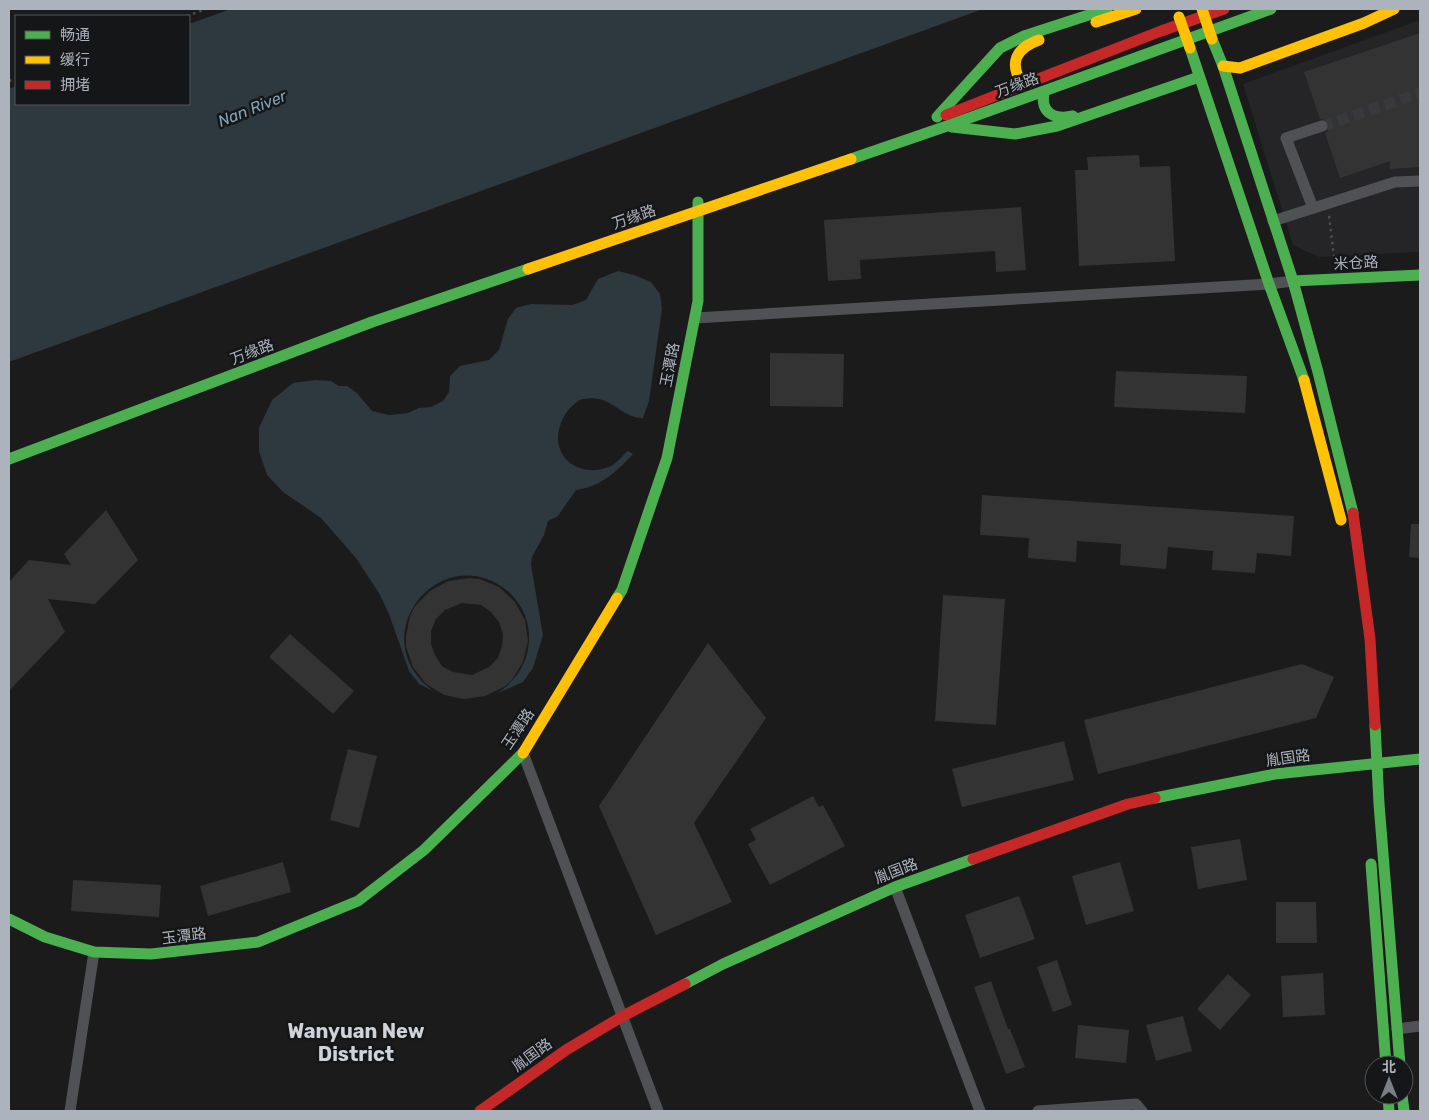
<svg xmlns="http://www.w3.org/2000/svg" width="1429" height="1120" font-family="Rubik,'Noto Sans SC',sans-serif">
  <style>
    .built { fill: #252528 }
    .water { fill: #2d383f }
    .building { fill: #333334; fill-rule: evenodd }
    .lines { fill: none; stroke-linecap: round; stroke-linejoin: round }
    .street-tunnel { stroke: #38393c; stroke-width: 11; stroke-dasharray: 11 5.5; stroke-linecap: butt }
    .path { stroke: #4b4d4f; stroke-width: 2.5; stroke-dasharray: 2.5 4; stroke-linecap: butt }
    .street { stroke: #4f5155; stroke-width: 11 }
    .fast { stroke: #4caf50; stroke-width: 11 }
    .slow { stroke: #ffc107; stroke-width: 11 }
    .jam { stroke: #c62828; stroke-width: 11 }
    .slow-bridge { stroke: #ffc107; stroke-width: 11 }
    .labels { text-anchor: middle; stroke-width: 5; stroke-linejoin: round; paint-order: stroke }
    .street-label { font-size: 15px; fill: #adb3bd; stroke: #151618 }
    .water-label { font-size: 16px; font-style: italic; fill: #83a3b8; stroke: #151618 }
    .district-label { font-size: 20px; font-weight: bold; fill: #ced2d9; stroke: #151618 }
  </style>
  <rect width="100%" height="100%" fill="#1b1b1c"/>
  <polygon class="built" points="1420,20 1420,252 1319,257 1293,245 1243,84"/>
  <g class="water">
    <polygon points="231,9 983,9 9,362 9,89 16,86 16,104 189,104 189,24"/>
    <path d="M618,271L634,275L651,282L660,294L662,309L649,401L643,418C621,419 612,394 584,399C579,399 575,404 571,407C566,412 564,416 561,423C548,457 580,480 611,466C617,463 623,455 628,451L633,454C617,471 601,487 576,490L558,516L548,521L544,535L532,557L531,565L543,635L533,668L523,682L496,694C518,680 530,660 529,634C528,616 519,600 505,589C439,540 361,637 433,691L419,684L409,671L389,614L379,593L356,558L321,518L283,492L267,475L259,451V428L272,400L293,383L315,380L331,381L339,386H347L357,393L372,411L389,415L408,413L419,408L431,407L443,401L449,392L450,376L460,366L489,360L499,350L508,319L516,308L531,304L572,305L586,300L598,279Z"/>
  </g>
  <g class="building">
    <polygon points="1420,33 1420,167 1390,169 1390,161 1340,178 1325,133 1328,131 1329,124 1327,120 1320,119 1304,72"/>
    <polygon points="1139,155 1140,167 1170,166 1175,261 1079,266 1075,170 1088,170 1087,157"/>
    <polygon points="1021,207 1026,270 996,272 995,251 860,260 861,279 828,281 824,220"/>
    <polygon points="770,353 844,354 843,407 770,406"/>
    <polygon points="1116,371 1247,376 1245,413 1114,407"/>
    <polygon points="982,495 1294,516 1291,556 1257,553 1255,573 1212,570 1213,551 1168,547 1166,569 1120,565 1121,544 1077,541 1076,562 1028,558 1029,538 980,535"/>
    <polygon points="106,510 138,560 95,604 48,599 65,632 9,691 9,582 29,560 71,565 64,554"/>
    <polygon points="1411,524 1420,524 1420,558 1409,557"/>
    <path d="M469,578L480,579L499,587L515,602L525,620L528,641L523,662L512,680L504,687L485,696L464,699L444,695L426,684L413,667L406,647V636L410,616L415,606L430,591L448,581ZM462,603L481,605L491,612L499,622L503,634L502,646L498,658L489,667L472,675L453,672L442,666L435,655L431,644V631L436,619L445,610Z"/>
    <polygon points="943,595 1005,599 996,725 935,721"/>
    <polygon points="290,634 354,691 333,714 269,657"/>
    <polygon points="708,643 766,718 694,823 732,902 656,935 599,806"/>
    <polygon points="1302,664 1334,677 1316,718 1098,774 1084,720"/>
    <polygon points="1064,741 1074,780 962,807 952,769"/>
    <polygon points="348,749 377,756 359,828 330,820"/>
    <polygon points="813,796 819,807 823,805 845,846 770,885 748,844 756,840 750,829"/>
    <polygon points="1240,839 1247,880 1198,889 1191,847"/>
    <polygon points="283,862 291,892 208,916 200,886"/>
    <polygon points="1120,862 1134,911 1086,925 1072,876"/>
    <polygon points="73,880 161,885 159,917 71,911"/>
    <polygon points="1019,896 1035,939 980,958 965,915"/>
    <polygon points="1276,902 1316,902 1317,943 1276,943"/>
    <polygon points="1057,960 1072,1005 1053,1012 1037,967"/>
    <polygon points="1323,973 1325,1015 1283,1017 1281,976"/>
    <polygon points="1228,974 1251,995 1220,1030 1197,1009"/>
    <polygon points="991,981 1008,1029 1010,1029 1025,1067 1006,1074 974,987"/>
    <polygon points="1183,1016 1192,1051 1156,1061 1146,1025"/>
    <polygon points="1078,1025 1129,1030 1126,1063 1075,1058"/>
  </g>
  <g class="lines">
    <polyline class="street-tunnel" points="1322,126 1420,93"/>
    <g class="path">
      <polyline points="187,16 206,9"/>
      <polyline points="9,81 16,78"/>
      <polyline points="1329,216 1335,265"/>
    </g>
    <g class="street">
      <polyline points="1313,208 1286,138 1322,126"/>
      <polyline points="1273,221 1395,182 1420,181"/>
      <polyline points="695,318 1269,284 1293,281"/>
      <polyline points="523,753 658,1111"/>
      <polyline points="895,887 980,1111"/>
      <polyline points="1397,1029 1420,1026"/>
      <polyline points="70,1111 94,952"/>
      <polyline points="1038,1111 1136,1104 1142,1111"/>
    </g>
    <g class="fast">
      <polyline points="1212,39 1223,66 1293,281 1318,372 1353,513"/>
      <polyline points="1190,48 1269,284 1304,380"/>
      <path d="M1044,92C1040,113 1054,120 1073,116"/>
      <polyline points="937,117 1000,48 1024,36 1107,9"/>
      <polyline points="952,127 1015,134 1057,126 1199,77"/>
      <polyline points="851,159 947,126 1271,9"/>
      <polyline points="1293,281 1420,275"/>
      <polyline points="9,459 372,322 528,269"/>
      <polyline points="617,598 622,590 667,458 698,301 698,202"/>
      <polyline points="1375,725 1379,804 1400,1065"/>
      <polyline points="1155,798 1275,774 1420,759"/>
      <polyline points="1371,864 1386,1065"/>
      <polyline points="9,919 45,937 94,952 151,954 258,942 358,901 424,850 523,753"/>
      <polyline points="685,984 723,964 895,887 973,859"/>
      <polyline points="1388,1095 1389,1111"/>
      <polyline points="1402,1095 1404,1111"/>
    </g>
    <g class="slow">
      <polyline points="1096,22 1136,9"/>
      <polyline points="1223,66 1240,68 1364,23 1394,9"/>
      <path d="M1023,85C1008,63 1016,48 1039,40"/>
      <polyline points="528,269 851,159"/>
      <polyline points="1304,380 1341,520"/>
      <polyline points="523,753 617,598"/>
    </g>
    <g class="jam">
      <polyline points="946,115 1161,31 1224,9"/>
      <polyline points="1353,513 1370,639 1375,725"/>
      <polyline points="973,859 1128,804 1155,798"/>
      <polyline points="480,1111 566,1050 623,1016 685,984"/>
    </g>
    <g class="slow-bridge">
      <polyline points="1202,9 1212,39"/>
      <polyline points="1179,17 1190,48"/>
    </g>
  </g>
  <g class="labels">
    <g class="street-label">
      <text transform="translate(1017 85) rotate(-20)" y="5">万缘路</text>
      <text transform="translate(634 217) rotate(-19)" y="5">万缘路</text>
      <text transform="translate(1356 263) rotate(-3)" y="5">米仓路</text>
      <text transform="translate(252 352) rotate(-21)" y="5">万缘路</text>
      <text transform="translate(670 365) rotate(-79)" y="5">玉潭路</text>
      <text transform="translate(518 729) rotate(-56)" y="5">玉潭路</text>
      <text transform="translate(1288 758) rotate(-8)" y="5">胤国路</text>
      <text transform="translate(896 871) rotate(-21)" y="5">胤国路</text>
      <text transform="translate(184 936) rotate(-7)" y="5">玉潭路</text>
      <text transform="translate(532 1055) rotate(-36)" y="5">胤国路</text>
    </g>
    <g class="water-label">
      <text transform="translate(252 108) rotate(-22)" y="6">Nan River</text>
    </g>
    <g class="district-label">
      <text x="356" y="1038">Wanyuan New<tspan x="356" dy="23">District</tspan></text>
    </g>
  </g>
  <rect width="1429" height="1120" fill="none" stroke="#adb3bd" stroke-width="20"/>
  <rect x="15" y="15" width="175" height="90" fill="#151618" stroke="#52555a"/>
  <rect x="25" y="31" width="25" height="8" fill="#4caf50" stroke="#52555a"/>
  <text x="60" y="40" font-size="15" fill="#adb3bd">畅通</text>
  <rect x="25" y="56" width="25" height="8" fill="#ffc107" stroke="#52555a"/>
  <text x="60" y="65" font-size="15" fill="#adb3bd">缓行</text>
  <rect x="25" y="81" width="25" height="8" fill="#c62828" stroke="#52555a"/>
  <text x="60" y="90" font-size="15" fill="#adb3bd">拥堵</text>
  <g transform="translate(1389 1080)"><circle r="24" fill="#151618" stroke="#52555a"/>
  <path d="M0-4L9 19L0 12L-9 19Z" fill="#7a7e85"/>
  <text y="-8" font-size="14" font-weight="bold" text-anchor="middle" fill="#adb3bd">北</text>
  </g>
</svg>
